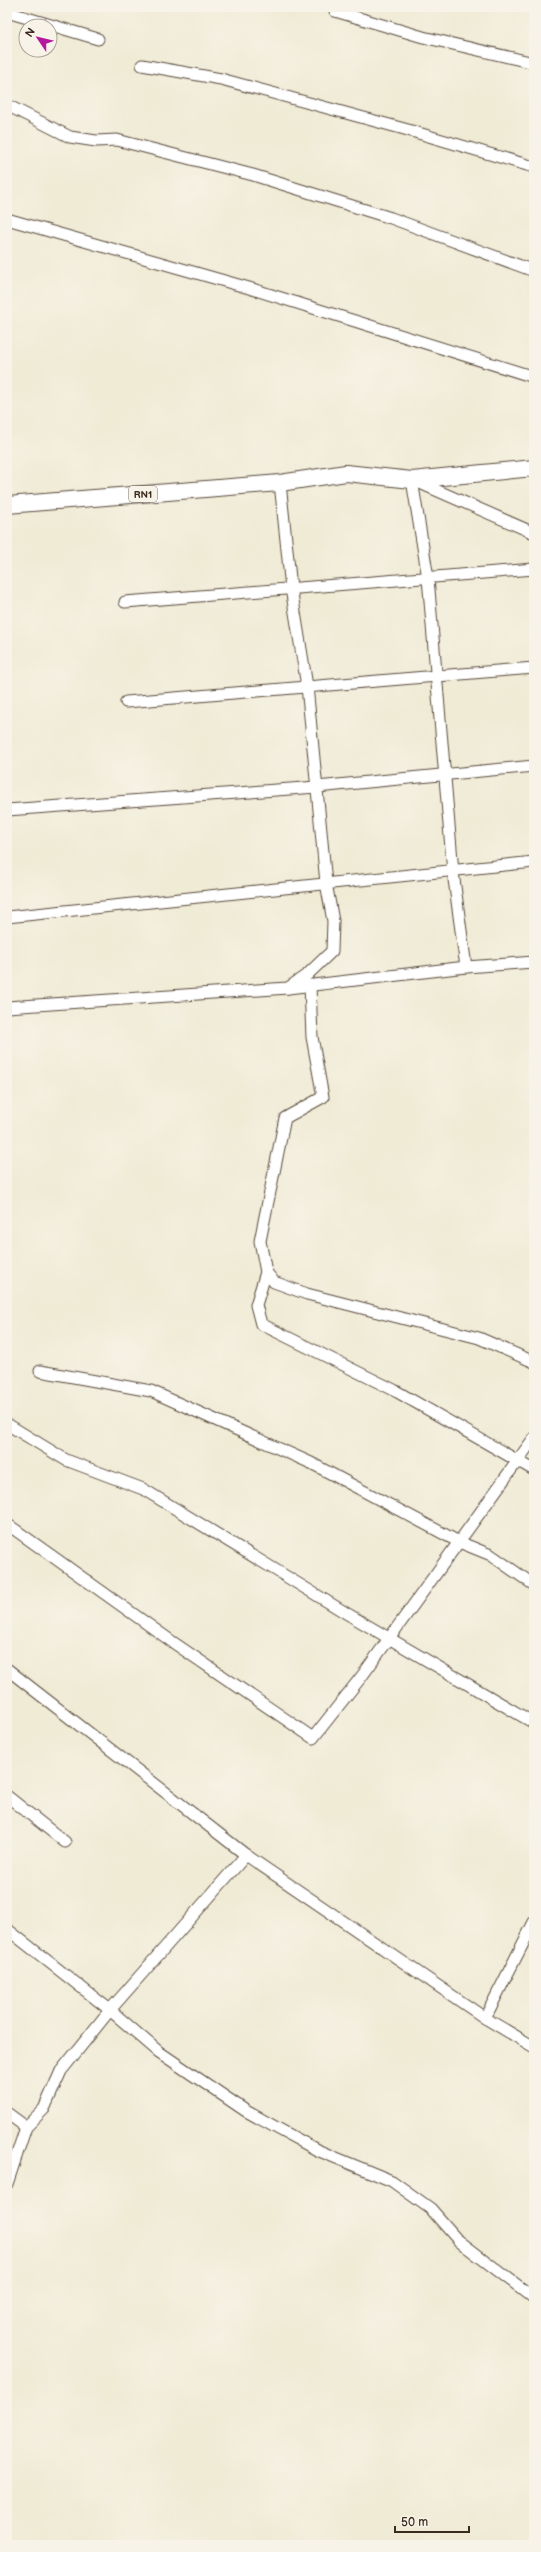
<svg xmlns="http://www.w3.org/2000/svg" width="541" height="2552" font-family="'Balsamiq Sans',sans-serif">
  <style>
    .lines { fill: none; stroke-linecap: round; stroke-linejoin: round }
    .minor-casing { stroke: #564739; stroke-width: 13 }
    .highway-casing { stroke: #564739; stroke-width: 18 }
    .minor { stroke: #fff; stroke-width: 11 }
    .highway { stroke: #fff; stroke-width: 16 }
    .labels { text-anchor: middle; stroke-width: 3; stroke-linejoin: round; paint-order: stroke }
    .shield { fill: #f7f3e8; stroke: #73665b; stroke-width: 1 }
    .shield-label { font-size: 10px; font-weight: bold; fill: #3b2a1e }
  </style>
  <rect width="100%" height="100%" fill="#f7f3e8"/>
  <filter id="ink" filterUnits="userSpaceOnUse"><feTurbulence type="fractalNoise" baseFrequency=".025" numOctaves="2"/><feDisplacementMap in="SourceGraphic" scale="8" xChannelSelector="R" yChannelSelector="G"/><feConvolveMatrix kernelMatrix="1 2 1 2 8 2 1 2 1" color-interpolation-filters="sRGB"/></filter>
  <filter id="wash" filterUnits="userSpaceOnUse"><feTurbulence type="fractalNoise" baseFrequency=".012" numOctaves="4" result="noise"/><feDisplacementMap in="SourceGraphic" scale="16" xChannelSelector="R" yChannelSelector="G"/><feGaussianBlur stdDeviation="0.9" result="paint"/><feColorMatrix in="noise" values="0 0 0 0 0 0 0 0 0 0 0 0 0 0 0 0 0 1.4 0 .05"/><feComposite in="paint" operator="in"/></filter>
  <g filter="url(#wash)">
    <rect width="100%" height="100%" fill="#f0ebd5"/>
  </g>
  <g filter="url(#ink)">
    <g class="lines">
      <defs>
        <g id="minor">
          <polyline points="335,11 423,37 534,63"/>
          <polyline points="7,12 98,39"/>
          <polyline points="142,65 221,79 408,130 534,167"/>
          <polyline points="7,105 70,137 96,141 117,140 253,175 391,218 534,271"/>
          <polyline points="7,219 249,288 534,377"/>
          <polyline points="412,480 428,578 453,872 466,967"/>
          <polyline points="413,480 534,533"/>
          <polyline points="280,483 291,588 307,686 326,883 333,921 332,951 308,974 288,988"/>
          <polyline points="125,602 534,569"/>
          <polyline points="126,702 534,668"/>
          <polyline points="7,810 317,787 534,766"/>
          <polyline points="7,917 534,862"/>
          <polyline points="310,985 312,1037 323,1097 285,1118 260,1241 266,1272 256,1305 261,1324 394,1390 534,1470"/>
          <polyline points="7,1007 288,988 466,967 534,962"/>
          <polyline points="266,1272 274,1282 307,1294 479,1338 534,1362"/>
          <polyline points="40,1371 151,1391 311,1463 459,1542 491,1555 534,1585"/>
          <polyline points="7,1424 66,1460 143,1489 346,1613 534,1723"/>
          <polyline points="7,1524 174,1643 313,1738 362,1676 534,1438"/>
          <polyline points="7,1669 246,1855 485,2018 534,2047"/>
          <polyline points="7,1796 65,1842"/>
          <polyline points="7,1929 110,2010 159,2052 246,2111 317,2150 392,2181 431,2209 459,2241 534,2298"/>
          <polyline points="485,2018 534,1922"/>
          <polyline points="7,2113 26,2127"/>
          <polyline points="7,2184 26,2127 44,2109 61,2071 110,2010 246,1855"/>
        </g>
        <polyline id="highway" points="7,505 280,483 346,473 412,480 534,468"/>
      </defs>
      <use href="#minor" class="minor-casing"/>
      <use href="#highway" class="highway-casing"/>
      <use href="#minor" class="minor"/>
      <use href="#highway" class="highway"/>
    </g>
  </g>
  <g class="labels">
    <rect class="shield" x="129" y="486" width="28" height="16" rx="3"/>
    <g class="shield-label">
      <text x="143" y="498">RN1</text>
    </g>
  </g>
  <rect width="541" height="2552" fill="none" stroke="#f7f3e8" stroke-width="24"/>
  <g transform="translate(38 38) rotate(305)"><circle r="19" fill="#f7f3e8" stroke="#aca397"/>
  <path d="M0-3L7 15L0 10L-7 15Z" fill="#b5179e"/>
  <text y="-6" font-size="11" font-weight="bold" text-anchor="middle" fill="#3b2a1e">N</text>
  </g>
  <path d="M395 2526v6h74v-6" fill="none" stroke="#3b2a1e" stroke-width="2"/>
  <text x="401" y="2526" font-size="12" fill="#3b2a1e" stroke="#f7f3e8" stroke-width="3" paint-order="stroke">50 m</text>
</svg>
